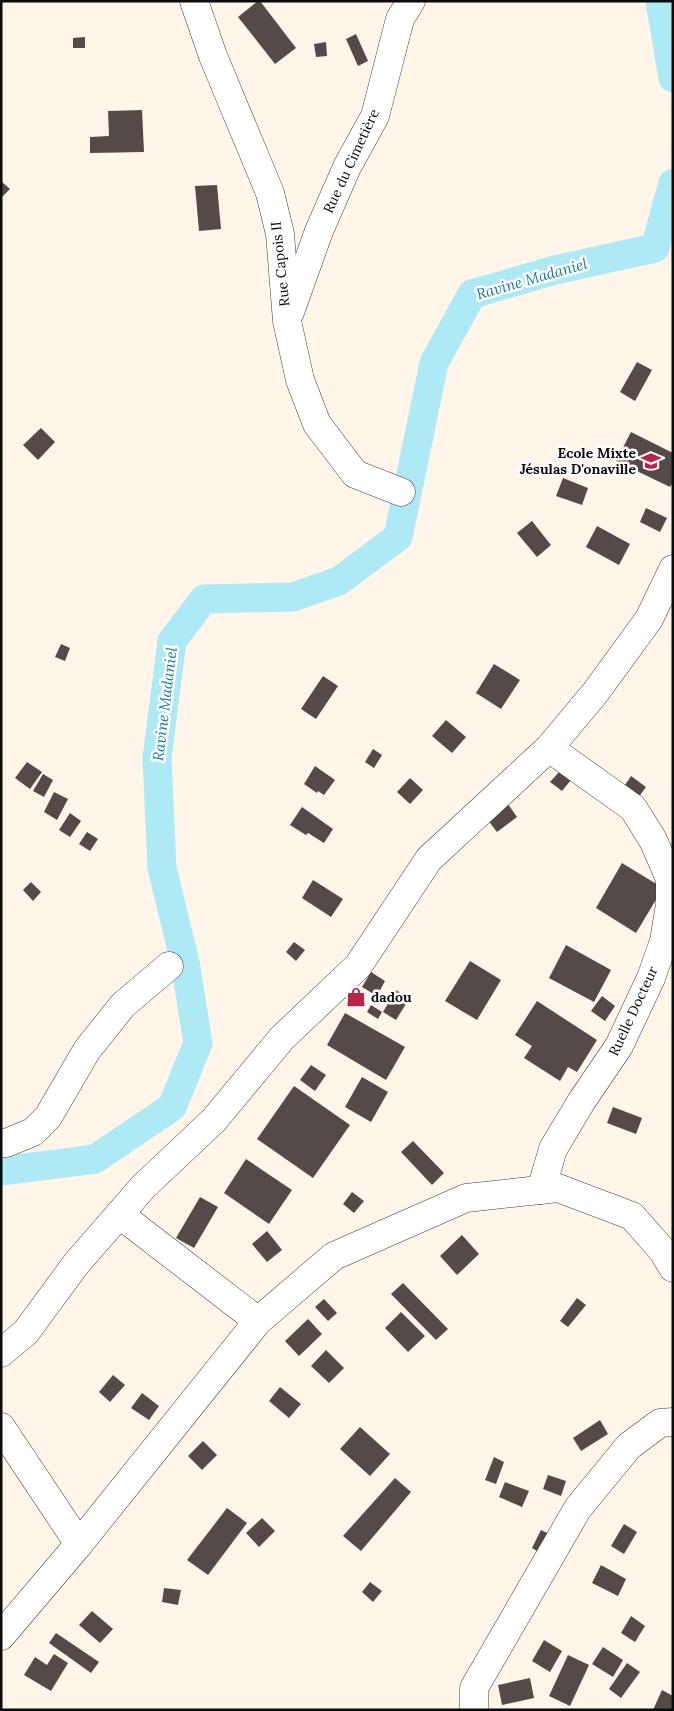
<svg xmlns="http://www.w3.org/2000/svg" width="674" height="1711" font-family="Lora,serif">
  <style>
    .lines { fill: none; stroke-linecap: round; stroke-linejoin: round }
    .canal { stroke: #aeeaf6; stroke-width: 29 }
    .building { fill: #544a48 }
    .minor-casing { stroke: #3e3e3e; stroke-width: 29 }
    .minor { stroke: #fff; stroke-width: 28 }
    .labels { text-anchor: middle; stroke-width: 5; stroke-linejoin: round; paint-order: stroke }
    .street-label { font-size: 14px; fill: #0b0b0b; stroke: #fff }
    .poi-label { font-size: 14px; font-weight: bold; fill: #0b0b0b; stroke: #fff; text-anchor: end }
    .water-label { font-size: 15px; font-style: italic; fill: #157c9c; stroke: #fff }
  </style>
  <rect width="100%" height="100%" fill="#fff6e9"/>
  <g class="lines">
    <g class="canal">
      <polyline points="660,1 673,78"/>
      <polyline points="1,1171 95,1159 172,1107 198,1043 185,962 162,868 157,758 172,641 204,599 293,597 339,581 398,537 434,363 472,294 555,270 655,248 673,183"/>
    </g>
  </g>
  <g class="building">
    <polygon points="258,1 260,1 296,48 275,64 238,17"/>
    <polygon points="356,34 368,61 358,66 346,39"/>
    <polygon points="85,37 85,48 73,48 73,38"/>
    <polygon points="326,42 327,56 316,57 314,44"/>
    <polygon points="142,110 144,152 90,153 90,137 109,136 108,111"/>
    <polygon points="1,181 10,189 1,198"/>
    <polygon points="217,185 221,229 199,231 195,186"/>
    <polygon points="637,362 652,370 635,401 620,392"/>
    <polygon points="41,428 55,442 38,460 23,445"/>
    <polygon points="631,432 673,453 673,482 670,487 616,461"/>
    <polygon points="563,478 588,488 582,505 556,496"/>
    <polygon points="646,508 667,518 660,532 640,522"/>
    <polygon points="532,521 551,545 537,557 517,533"/>
    <polygon points="597,526 630,544 619,565 586,547"/>
    <polygon points="61,644 70,648 65,661 55,657"/>
    <polygon points="494,664 520,680 501,709 476,693"/>
    <polygon points="323,676 338,686 316,719 301,709"/>
    <polygon points="446,720 466,737 452,753 432,736"/>
    <polygon points="373,749 382,755 374,768 365,762"/>
    <polygon points="27,762 42,772 30,789 15,778"/>
    <polygon points="315,766 335,780 324,795 318,791 317,793 304,784"/>
    <polygon points="560,771 571,780 562,791 550,782"/>
    <polygon points="43,774 53,780 44,797 33,791"/>
    <polygon points="631,776 646,787 638,798 623,788"/>
    <polygon points="410,778 423,790 410,804 397,792"/>
    <polygon points="54,792 68,799 57,820 44,812"/>
    <polygon points="508,804 517,817 497,832 487,819"/>
    <polygon points="302,807 333,829 324,843 308,833 306,835 290,825"/>
    <polygon points="70,813 81,821 70,837 59,830"/>
    <polygon points="87,832 98,839 90,851 79,844"/>
    <polygon points="622,863 663,888 636,933 596,908"/>
    <polygon points="313,880 343,899 331,917 302,898"/>
    <polygon points="31,882 41,892 33,901 23,890"/>
    <polygon points="294,942 305,950 296,961 286,952"/>
    <polygon points="566,945 611,970 594,1002 549,978"/>
    <polygon points="470,961 501,980 477,1020 445,1001"/>
    <polygon points="371,972 385,981 377,996 362,987"/>
    <polygon points="396,990 409,999 396,1020 383,1012"/>
    <polygon points="602,996 615,1006 605,1021 591,1011"/>
    <polygon points="537,1001 597,1040 577,1072 568,1067 560,1081 524,1058 532,1046 515,1035"/>
    <polygon points="371,1005 382,1012 378,1019 367,1012"/>
    <polygon points="345,1013 405,1047 386,1080 327,1045"/>
    <polygon points="311,1065 326,1075 315,1091 300,1080"/>
    <polygon points="362,1077 388,1092 371,1122 345,1107"/>
    <polygon points="294,1086 350,1125 313,1178 257,1139"/>
    <polygon points="613,1107 642,1118 636,1134 607,1123"/>
    <polygon points="413,1141 444,1173 432,1185 401,1152"/>
    <polygon points="246,1159 292,1190 269,1224 224,1193"/>
    <polygon points="352,1192 364,1201 354,1213 343,1204"/>
    <polygon points="200,1197 218,1207 194,1248 176,1238"/>
    <polygon points="267,1231 282,1250 267,1262 252,1244"/>
    <polygon points="462,1235 479,1254 457,1275 440,1256"/>
    <polygon points="403,1283 448,1329 436,1340 391,1294"/>
    <polygon points="577,1298 586,1305 568,1327 560,1321"/>
    <polygon points="324,1299 337,1313 328,1321 315,1307"/>
    <polygon points="401,1312 425,1336 408,1352 385,1328"/>
    <polygon points="308,1319 322,1334 299,1356 285,1341"/>
    <polygon points="326,1350 344,1368 329,1383 311,1366"/>
    <polygon points="113,1375 125,1385 110,1402 99,1392"/>
    <polygon points="280,1387 301,1404 289,1418 269,1401"/>
    <polygon points="142,1393 159,1406 149,1420 131,1408"/>
    <polygon points="600,1420 608,1434 581,1451 573,1438"/>
    <polygon points="360,1427 390,1454 370,1476 340,1449"/>
    <polygon points="203,1441 217,1455 202,1470 188,1456"/>
    <polygon points="494,1457 504,1462 496,1484 485,1480"/>
    <polygon points="548,1475 566,1481 561,1496 543,1489"/>
    <polygon points="395,1478 411,1492 361,1551 343,1536"/>
    <polygon points="505,1482 529,1491 522,1507 499,1497"/>
    <polygon points="227,1508 247,1523 208,1575 187,1560"/>
    <polygon points="262,1518 275,1531 259,1547 246,1533"/>
    <polygon points="624,1524 637,1532 624,1554 611,1546"/>
    <polygon points="541,1530 551,1535 542,1554 532,1548"/>
    <polygon points="601,1565 626,1579 618,1596 592,1583"/>
    <polygon points="370,1582 382,1591 373,1602 362,1592"/>
    <polygon points="164,1588 181,1590 178,1605 162,1602"/>
    <polygon points="92,1611 113,1629 100,1643 79,1625"/>
    <polygon points="631,1616 645,1626 635,1642 621,1633"/>
    <polygon points="56,1633 99,1662 91,1673 49,1643"/>
    <polygon points="544,1640 562,1651 550,1672 532,1661"/>
    <polygon points="603,1647 623,1660 613,1677 592,1664"/>
    <polygon points="54,1654 68,1663 51,1691 24,1675 35,1657 47,1665"/>
    <polygon points="568,1655 589,1665 570,1706 549,1696"/>
    <polygon points="627,1663 640,1672 621,1698 609,1689"/>
    <polygon points="530,1678 534,1698 502,1705 498,1685"/>
    <polygon points="662,1690 673,1696 673,1710 653,1710"/>
  </g>
  <g class="lines">
    <defs>
      <g id="minor">
        <polyline points="194,1 213,56 270,193 280,234 287,321 300,380 317,424 355,474 401,492"/>
        <polyline points="290,312 319,231 347,167 375,116 400,19 411,1"/>
        <polyline points="1,1143 6,1143 33,1132 48,1117 87,1050 123,1005 169,966"/>
        <polyline points="541,1190 553,1149 581,1102 619,1046 651,978 664,941 670,905 670,879 653,840 633,808 549,748"/>
        <polyline points="119,1214 258,1321"/>
        <polyline points="1,1353 26,1332 76,1264 143,1187 214,1120 282,1038 358,966 429,859 549,748 595,693 649,619 673,569"/>
        <polyline points="1,1427 79,1544"/>
        <polyline points="1,1636 79,1544 258,1321 334,1256 466,1198 558,1188 632,1216 662,1250 673,1268"/>
        <polyline points="474,1710 474,1688 578,1508 629,1446 660,1423 673,1422"/>
      </g>
    </defs>
    <use href="#minor" class="minor-casing"/>
    <use href="#minor" class="minor"/>
  </g>
  <defs>
    <symbol id="school-bare" viewBox="-9 -9 18 18"><path d="M0-5L7-2L0 1L-7-2ZM-4 1L0 2.5L4 1V4Q0 6-4 4Z" fill="#bb2349" stroke="#fff" stroke-width="2.5" paint-order="stroke"/></symbol>
    <symbol id="shop-bare" viewBox="-9 -9 18 18"><path d="M-5-2.5h2.3a2.7 3.5 0 0 1 5.4 0H5L5.5 6h-11ZM-1.5-2.5h3a1.5 2.3 0 0 0-3 0Z" fill="#bb2349" stroke="#fff" stroke-width="2.5" paint-order="stroke"/></symbol>
  </defs>
  <g fill-rule="evenodd">
    <use href="#school-bare" x="637" y="447" width="28" height="28"/>
    <use href="#shop-bare" x="342" y="983" width="28" height="28"/>
  </g>
  <g class="labels">
    <g class="street-label">
      <text transform="translate(351 161) rotate(-65)" y="5">Rue du Cimetière</text>
      <text transform="translate(280 264) rotate(-96)" y="5">Rue Capois II</text>
      <text transform="translate(633 1011) rotate(-65)" y="5">Ruelle Docteur</text>
    </g>
    <g class="poi-label">
      <text x="636" y="458">Ecole Mixte<tspan x="636" dy="16">Jésulas D'onaville</tspan></text>
      <text x="371" y="1002" text-anchor="start">dadou</text>
    </g>
    <g class="water-label">
      <text transform="translate(532 279) rotate(-16)" y="5">Ravine Madaniel</text>
      <text transform="translate(165 704) rotate(-83)" y="5">Ravine Madaniel</text>
    </g>
  </g>
  <rect width="674" height="1711" fill="none" stroke="#0b0b0b" stroke-width="5"/>
</svg>
